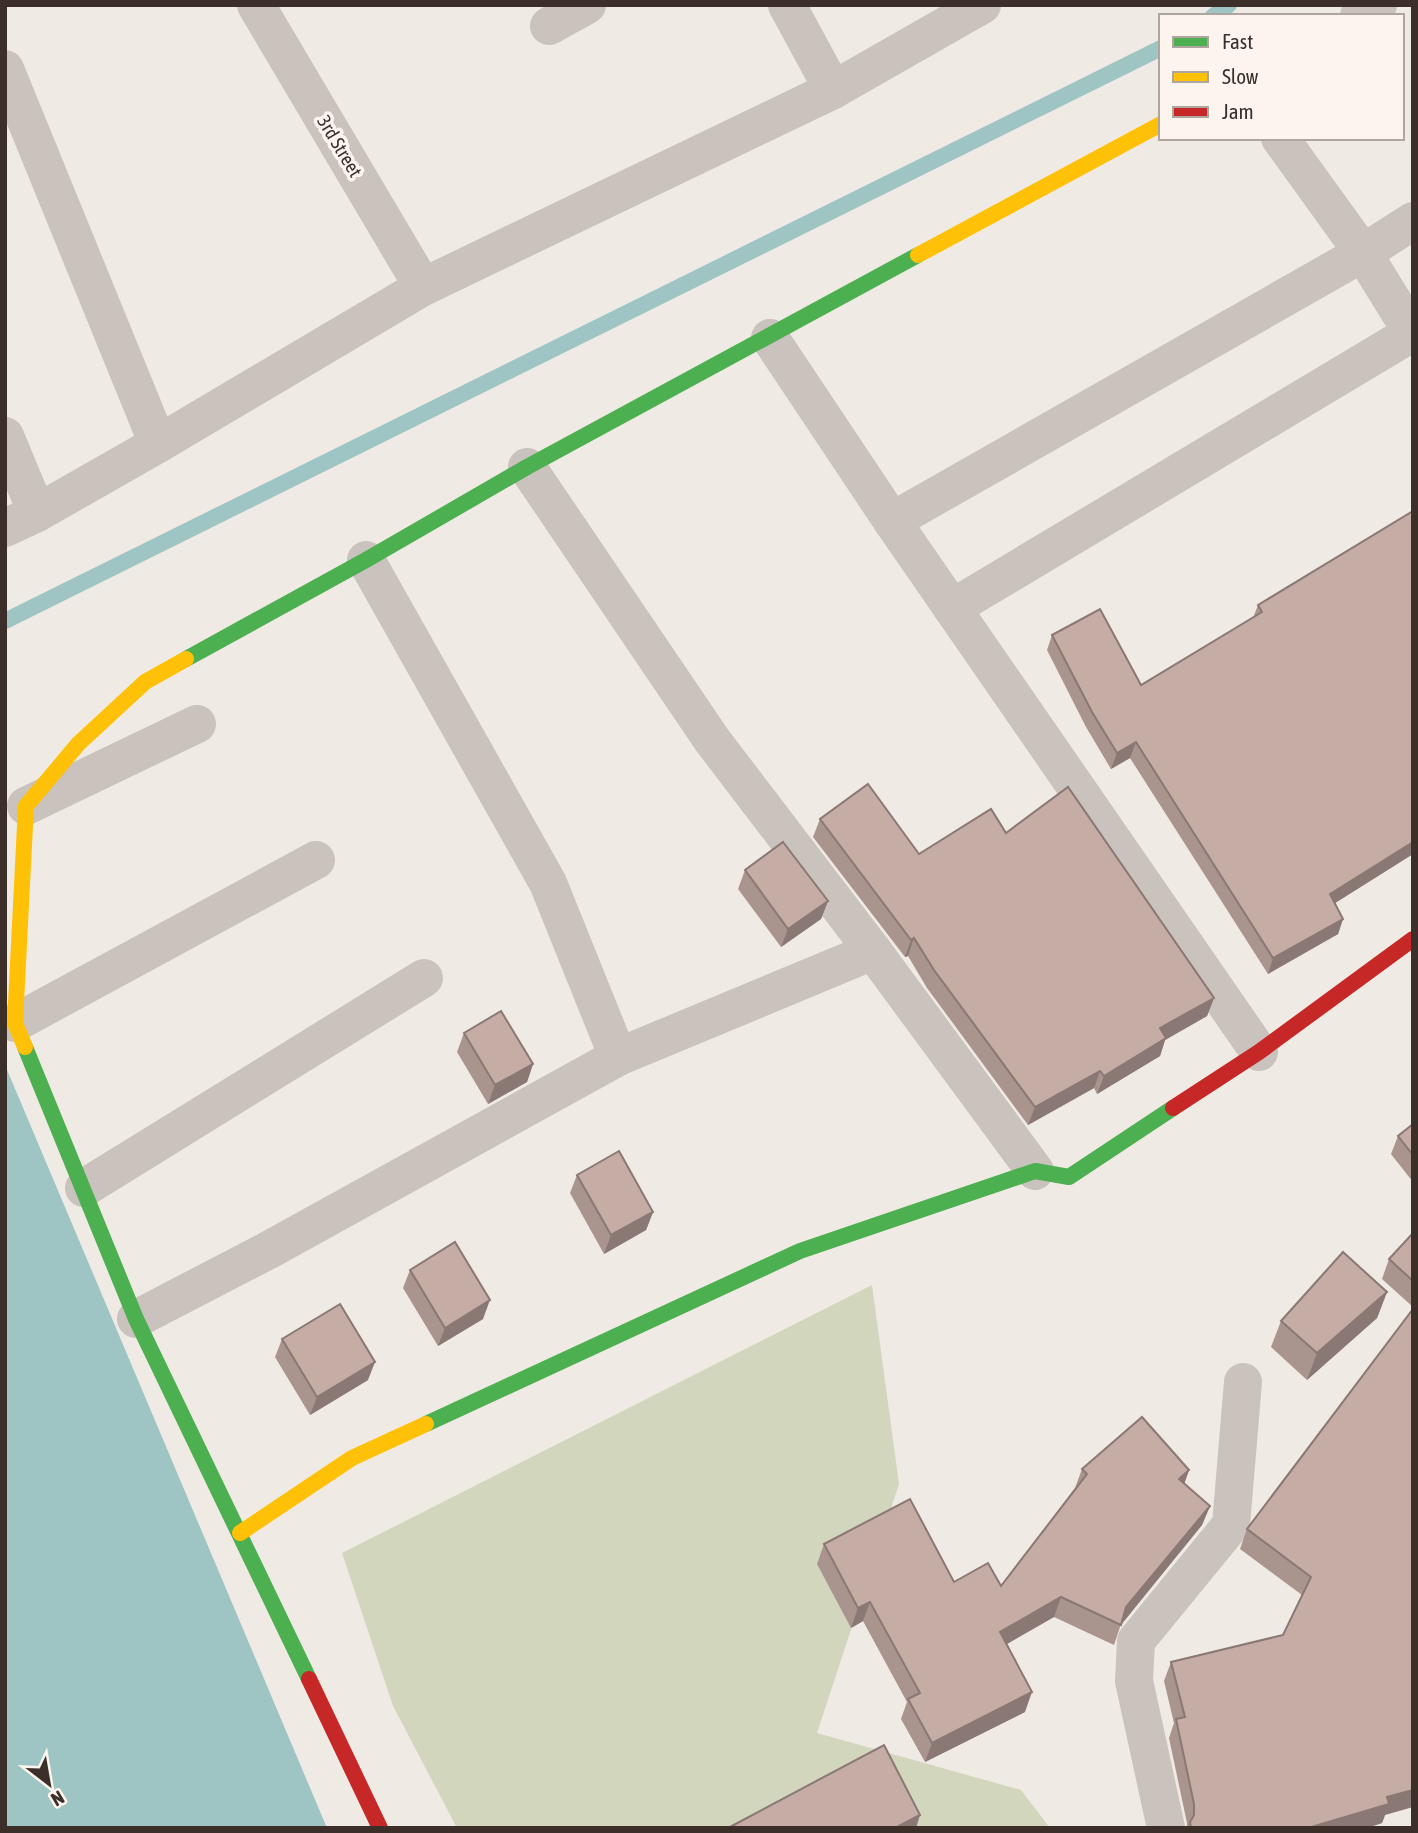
<svg xmlns="http://www.w3.org/2000/svg" width="1418" height="1833" font-family="'Asap Condensed',sans-serif">
  <style>
    .green { fill: #d2d6bd }
    .water { fill: #9ec5c3 }
    .lines { fill: none; stroke-linecap: round; stroke-linejoin: round }
    .stream { stroke: #9ec5c3; stroke-width: 16 }
    .street { stroke: #cac2bd; stroke-width: 38 }
    .fast { stroke: #4caf50; stroke-width: 16 }
    .slow { stroke: #ffc107; stroke-width: 16 }
    .jam { stroke: #c62828; stroke-width: 16 }
    .wall { fill: #a9948e }
    .shaded-wall { fill: #8a7874 }
    .building { fill: #c5aca5; stroke: #8a7874; stroke-width: 2 }
    .labels { text-anchor: middle; stroke-width: 7; stroke-linejoin: round; paint-order: stroke }
    .street-label { font-size: 19px; fill: #3c2f2a; stroke: #fcf4ed }
  </style>
  <rect width="100%" height="100%" fill="#f0eae4"/>
  <polygon class="green" points="872,1285 899,1484 817,1733 1021,1790 1050,1828 457,1828 393,1706 342,1553"/>
  <polygon class="water" points="5,1065 327,1828 5,1828"/>
  <g class="lines">
    <g class="stream">
      <polyline points="1213,16 1229,5"/>
      <polyline points="5,621 1161,48"/>
    </g>
    <g class="street">
      <polyline points="256,5 423,287"/>
      <polyline points="787,5 833,90"/>
      <polyline points="1359,16 1378,5"/>
      <polyline points="549,26 587,5"/>
      <polyline points="5,69 158,444"/>
      <polyline points="1280,138 1363,253 1413,334"/>
      <polyline points="770,338 892,521 1259,1052"/>
      <polyline points="5,436 37,513"/>
      <polyline points="527,467 712,740 873,951 1035,1171"/>
      <polyline points="892,521 1363,253 1413,221"/>
      <polyline points="5,528 37,513 158,444 423,287 833,90 982,5"/>
      <polyline points="366,560 548,883 618,1057"/>
      <polyline points="952,608 1412,333"/>
      <polyline points="26,806 197,724"/>
      <polyline points="15,1023 316,860"/>
      <polyline points="84,1188 424,978"/>
      <polyline points="136,1319 267,1251 618,1057 873,951"/>
      <polyline points="1166,1828 1134,1681 1136,1641 1231,1525 1243,1382"/>
    </g>
    <g class="fast">
      <polyline points="186,659 366,560 527,467 918,255"/>
      <polyline points="25,1047 136,1319 309,1679"/>
      <polyline points="426,1424 800,1251 1035,1171 1069,1177 1173,1108"/>
    </g>
    <g class="slow">
      <polyline points="918,255 1161,124"/>
      <polyline points="25,1047 15,1023 26,806 79,743 145,682 186,659"/>
      <polyline points="240,1533 352,1458 426,1424"/>
    </g>
    <g class="jam">
      <polyline points="1173,1108 1259,1052 1413,939"/>
      <polyline points="309,1679 380,1828"/>
    </g>
  </g>
  <g class="wall">
    <polygon points="1413,511 1413,854 1335,903 1343,919 1338,934 1268,974 1130,758 1111,769 1086,727 1047,650 1052,635 1141,685 1253,618 1258,605"/>
    <polygon points="820,819 919,854 1006,833 1214,998 1207,1016 1165,1040 1160,1056 1097,1094 1094,1088 1028,1125 927,988 908,956 905,957 813,837"/>
    <polygon points="745,870 828,901 821,919 781,947 738,889"/>
    <polygon points="464,1033 533,1064 527,1082 488,1104 457,1052"/>
    <polygon points="1413,1124 1413,1182 1391,1154 1398,1136"/>
    <polygon points="577,1175 653,1212 646,1230 604,1254 570,1193"/>
    <polygon points="1413,1233 1413,1307 1382,1279 1389,1259"/>
    <polygon points="410,1270 483,1319 438,1346 403,1288"/>
    <polygon points="1387,1292 1377,1318 1307,1380 1271,1347 1281,1321"/>
    <polygon points="1413,1309 1385,1815 1382,1823 1367,1828 1187,1828 1187,1823 1169,1738 1174,1723 1164,1681 1171,1662 1283,1635 1302,1595 1240,1549 1247,1529"/>
    <polygon points="282,1339 368,1380 310,1415 275,1357"/>
    <polygon points="1082,1469 1189,1470 1184,1484 1210,1506 1202,1525 1121,1624 1114,1645 1054,1617 1006,1644 1025,1712 925,1762 901,1719 907,1702 863,1621 851,1628 817,1564 824,1544 954,1582 1001,1586 1075,1488"/>
  </g>
  <g class="shaded-wall">
    <polygon points="1136,742 1130,758 1111,769 1117,753"/>
    <polygon points="1413,842 1413,854 1324,910 1330,894"/>
    <polygon points="828,901 821,919 781,947 788,929"/>
    <polygon points="1343,919 1338,934 1268,974 1273,958"/>
    <polygon points="914,938 908,956 905,957 911,940"/>
    <polygon points="1214,998 1207,1016 1165,1040 1160,1056 1097,1094 1104,1076 1160,1028"/>
    <polygon points="533,1064 527,1082 488,1104 495,1085"/>
    <polygon points="1100,1071 1094,1088 1028,1125 1035,1107"/>
    <polygon points="653,1212 646,1230 604,1254 611,1235"/>
    <polygon points="1387,1292 1377,1318 1307,1380 1317,1353"/>
    <polygon points="490,1300 483,1319 438,1346 445,1328"/>
    <polygon points="375,1362 368,1380 310,1415 317,1397"/>
    <polygon points="1189,1470 1182,1490 1179,1479"/>
    <polygon points="1210,1506 1202,1525 1121,1625 1126,1607"/>
    <polygon points="1061,1597 1054,1617 993,1652 1000,1632"/>
    <polygon points="870,1602 863,1621 851,1628 858,1608"/>
    <polygon points="1032,1692 1025,1712 925,1762 932,1743"/>
    <polygon points="1413,1790 1413,1807 1385,1815 1382,1823 1367,1828 1308,1828 1387,1797"/>
    <polygon points="920,1815 916,1828 895,1828"/>
  </g>
  <g class="building">
    <polygon points="1413,511 1413,842 1330,894 1343,919 1273,958 1136,742 1117,753 1092,712 1052,635 1100,609 1141,685 1262,612 1258,605"/>
    <polygon points="868,784 919,854 991,809 1006,833 1068,787 1214,998 1160,1028 1166,1038 1104,1076 1100,1071 1035,1107 934,970 914,938 911,940 820,819"/>
    <polygon points="783,842 828,901 788,929 745,870"/>
    <polygon points="501,1011 533,1064 495,1085 464,1033"/>
    <polygon points="1413,1124 1413,1155 1398,1136"/>
    <polygon points="619,1151 653,1212 611,1235 577,1175"/>
    <polygon points="1413,1233 1413,1281 1389,1259"/>
    <polygon points="455,1242 490,1300 445,1328 410,1270"/>
    <polygon points="1343,1252 1387,1292 1317,1353 1281,1321"/>
    <polygon points="340,1304 375,1362 317,1397 282,1339"/>
    <polygon points="1413,1309 1413,1790 1387,1797 1389,1804 1308,1828 1191,1828 1190,1822 1194,1815 1194,1804 1176,1719 1185,1717 1171,1662 1283,1635 1311,1577 1247,1529"/>
    <polygon points="1142,1417 1189,1470 1179,1479 1210,1506 1126,1607 1121,1625 1061,1597 1000,1632 1032,1692 932,1743 908,1699 920,1693 870,1602 858,1608 824,1544 910,1499 954,1582 988,1563 1001,1586 1087,1474 1082,1469"/>
    <polygon points="884,1745 920,1815 895,1828 728,1828"/>
  </g>
  <g class="labels">
    <g class="street-label">
      <text transform="translate(340 146) rotate(59)" y="7">3rd Street</text>
    </g>
  </g>
  <rect width="1418" height="1833" fill="none" stroke="#3c2f2a" stroke-width="14"/>
  <rect x="1159" y="14" width="245" height="126" fill="#fcf4ed" stroke="#afa59f" stroke-width="2"/>
  <rect x="1173" y="37" width="35" height="10" fill="#4caf50" stroke="#afa59f" stroke-width="2"/>
  <text x="1222" y="49" font-size="21" fill="#3c2f2a">Fast</text>
  <rect x="1173" y="72" width="35" height="10" fill="#ffc107" stroke="#afa59f" stroke-width="2"/>
  <text x="1222" y="84" font-size="21" fill="#3c2f2a">Slow</text>
  <rect x="1173" y="107" width="35" height="10" fill="#c62828" stroke="#afa59f" stroke-width="2"/>
  <text x="1222" y="119" font-size="21" fill="#3c2f2a">Jam</text>
  <g transform="translate(49 1784) rotate(149)" stroke="#fcf4ed" stroke-width="5" paint-order="stroke">
  <path d="M0-5L12 26L0 18L-12 26Z" fill="#3c2f2a"/>
  <text y="-10" font-size="19" font-weight="bold" text-anchor="middle" fill="#3c2f2a">N</text>
  </g>
</svg>
